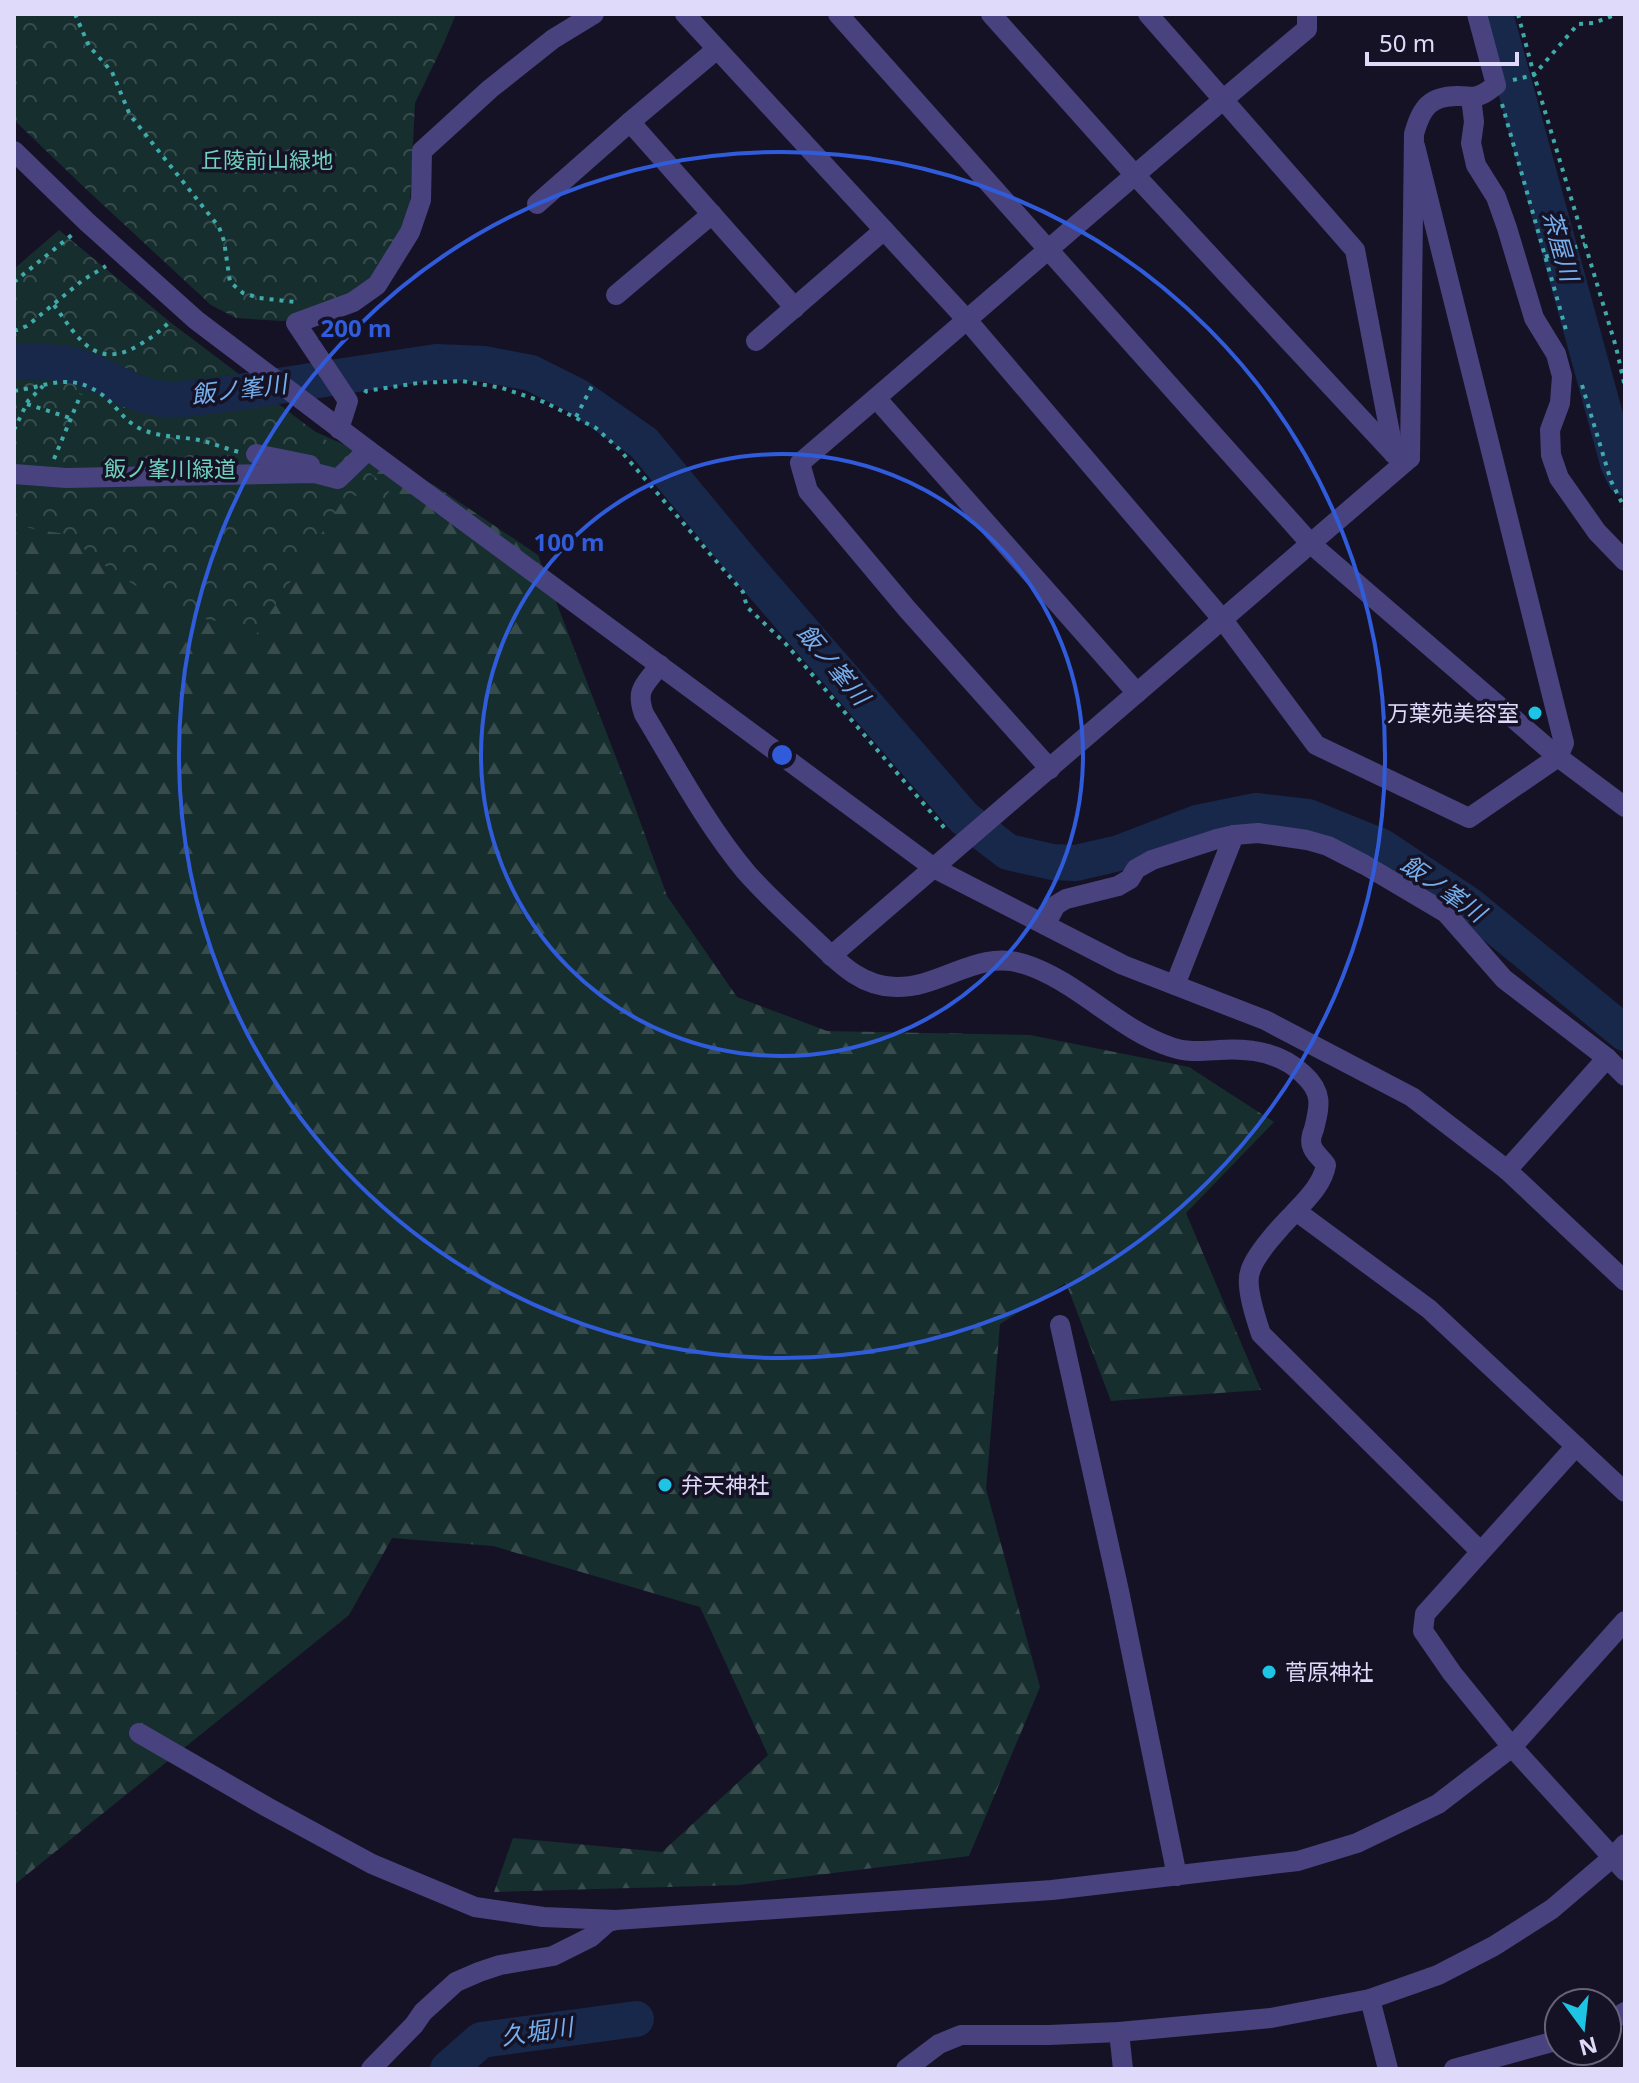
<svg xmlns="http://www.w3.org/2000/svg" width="1639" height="2083" font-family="'Noto Sans','Noto Sans JP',sans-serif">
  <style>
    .forest { fill: url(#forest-firs) }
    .park { fill: url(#park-crowns) }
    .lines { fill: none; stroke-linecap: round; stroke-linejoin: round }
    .river { stroke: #17284a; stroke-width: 36 }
    .path { stroke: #3faaaa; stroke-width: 4; stroke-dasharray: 4 6; stroke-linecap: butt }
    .minor { stroke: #48437e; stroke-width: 20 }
    .ring { fill: none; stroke: #305cdb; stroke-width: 4 }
    .poi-dot { fill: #1ec4e3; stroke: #161225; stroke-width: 3 }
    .labels { text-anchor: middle; stroke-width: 7; stroke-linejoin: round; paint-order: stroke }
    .park-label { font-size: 22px; fill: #6fd2bf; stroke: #161225 }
    .poi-label { font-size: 22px; fill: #e0dafa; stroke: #161225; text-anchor: start }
    .water-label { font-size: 24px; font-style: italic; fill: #75afee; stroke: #161225 }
    .centre { fill: #305cdb; stroke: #161225; stroke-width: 4 }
    .ring-label { font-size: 24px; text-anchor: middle; font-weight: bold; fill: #305cdb; stroke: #161225; stroke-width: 7; stroke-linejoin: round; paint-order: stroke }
  </style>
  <defs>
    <pattern id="forest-firs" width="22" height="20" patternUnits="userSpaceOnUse" patternTransform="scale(2)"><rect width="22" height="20" fill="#162e2e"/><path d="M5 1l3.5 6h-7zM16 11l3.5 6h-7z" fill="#384c4d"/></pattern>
    <pattern id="park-crowns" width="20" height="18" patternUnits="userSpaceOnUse" patternTransform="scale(2)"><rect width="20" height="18" fill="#162e2e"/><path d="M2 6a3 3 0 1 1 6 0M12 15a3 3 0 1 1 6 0" fill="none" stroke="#384c4d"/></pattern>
  </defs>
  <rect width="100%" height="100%" fill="#161225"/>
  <polygon class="forest" points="14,410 267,410 434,485 538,555 632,799 667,896 737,997 827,1031 1030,1035 1189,1067 1274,1122 1186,1213 1261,1390 1111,1401 1066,1283 1000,1324 986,1489 1040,1687 969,1856 739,1885 494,1892 513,1838 662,1852 768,1755 700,1607 493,1546 392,1538 349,1615 14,1885"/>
  <g class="park">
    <polygon points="14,14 456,14 444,43 415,103 410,203 400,231 367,282 350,295 300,318 283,321 236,318 211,305 86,189 14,120"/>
    <polygon points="59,230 170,322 391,489 382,502 347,494 250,644 217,621 180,615 89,555 73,535 38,530 14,524 14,269"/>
  </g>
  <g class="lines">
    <g class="river">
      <polyline points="1495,14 1618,463 1625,478"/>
      <path d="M14,362C37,361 59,361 82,368C107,377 131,394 157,398C178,402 205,396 226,394L436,362L484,364L531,373L577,396L644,443L740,559L964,818L1008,852L1052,862L1076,863L1119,853L1197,823L1256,811L1308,817L1382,847L1469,905L1625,1033"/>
      <polyline points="448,2069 481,2040 636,2019"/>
    </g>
    <g class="path">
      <polyline points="75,14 89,46 112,72 130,115 219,227 224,241 230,282 243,293 259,298 295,302"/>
      <polyline points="1518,14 1534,75 1616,347 1625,387"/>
      <polyline points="1513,80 1534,75 1578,24 1594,23 1617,14"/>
      <polyline points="1502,104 1566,330"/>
      <polyline points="1545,257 1585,244"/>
      <polyline points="14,282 73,234"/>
      <path d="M54,305C78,338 95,371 139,345C151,338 161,331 170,321"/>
      <polyline points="14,331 27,326 83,280 106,266"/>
      <polyline points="1582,385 1611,481 1625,509"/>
      <path d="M14,391C49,386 71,371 104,396C117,407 125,422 141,429C161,438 182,436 203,441C215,444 227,449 239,452"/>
      <polyline points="365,393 366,391 418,383 462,381 502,388 544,402 596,428 619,449 743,592 747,607 785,643 948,832"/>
      <polyline points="27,404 70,418"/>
      <polyline points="576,417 592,386"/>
      <polyline points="14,430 28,401 43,386"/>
      <polyline points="54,459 81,394"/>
    </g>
    <g class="minor">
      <polyline points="685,14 967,320 1223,620 1316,745 1469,818 1558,757 1564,743 1415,146"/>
      <polyline points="838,14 1311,544 1558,757 1625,807"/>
      <polyline points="991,14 1134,174 1394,454 1410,458"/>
      <polyline points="1148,14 1355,250 1394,454"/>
      <polyline points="1471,97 1474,122 1471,143 1476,165 1496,197 1507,228 1534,318 1556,354 1562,376 1560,403 1550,430 1551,455 1559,478 1597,532 1625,561"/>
      <polyline points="630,122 795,308"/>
      <polyline points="14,151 87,222 196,320 368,450 934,868 1123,965 1265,1020 1412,1097 1507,1170 1625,1281"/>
      <polyline points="537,204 630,122 717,49"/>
      <polyline points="616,295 712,214"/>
      <polyline points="756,341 884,230"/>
      <polyline points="876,398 1137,693"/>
      <polyline points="339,429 348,401 296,323 353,302 377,285 410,232 421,200 422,151 490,89 553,39 594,14"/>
      <polyline points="256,454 310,465"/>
      <polyline points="14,474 66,478 315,473 338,479 368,450"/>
      <path d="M660,665C645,685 635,689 644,714C676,767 706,824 746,872C767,896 792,918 815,940C838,962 861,987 896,987C941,988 978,949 1024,964C1078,981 1117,1029 1171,1047C1187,1053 1203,1051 1219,1050C1249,1048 1281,1052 1303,1074C1323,1092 1320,1105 1314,1129C1312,1134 1310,1141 1312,1146C1314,1154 1322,1158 1326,1165C1323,1183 1308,1198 1296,1211"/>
      <path d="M1050,769L907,609L808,491L800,463C969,319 1136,172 1307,29V14"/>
      <polyline points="1045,925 1056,905 1066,899 1118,886 1130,879 1136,869 1152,860 1217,839 1234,835 1258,833 1307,840 1328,846 1365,865 1446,913 1504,979 1607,1058"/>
      <path d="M831,956L1410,458L1414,134C1421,108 1430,95 1460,96C1465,96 1468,97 1473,97C1483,96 1489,90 1496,85L1477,14"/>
      <polyline points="1175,985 1234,835"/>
      <polyline points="1507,1170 1607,1058 1625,1076"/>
      <polyline points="1060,1325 1119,1591 1177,1876"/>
      <polyline points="1576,1446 1425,1614 1423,1631 1452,1673 1512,1747 1625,1871"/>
      <path d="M1480,1551L1261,1334C1256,1319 1245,1286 1250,1272C1254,1255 1283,1224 1296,1211L1429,1309L1625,1492"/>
      <polyline points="139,1733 267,1807 372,1864 475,1907 543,1917 616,1920 1052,1890 1298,1861 1357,1843 1438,1804 1512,1747 1625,1621"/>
      <polyline points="1370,1999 1388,2069"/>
      <polyline points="1607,2023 1625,2012"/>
      <polyline points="1119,2032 1123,2069"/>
      <polyline points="371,2069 414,2025 423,2012 456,1982 479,1972 500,1965 553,1956 591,1937 608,1922 616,1920"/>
      <polyline points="906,2069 939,2044 961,2035 1049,2035 1119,2032 1271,2018 1370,1999 1438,1975 1494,1946 1552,1909 1613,1857 1625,1844"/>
      <polyline points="1454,2069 1559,2040"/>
    </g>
  </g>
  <g class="ring">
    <circle cx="782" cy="755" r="301"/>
    <circle cx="782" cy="755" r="603"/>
  </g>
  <g class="poi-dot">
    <circle cx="1535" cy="713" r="8"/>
    <circle cx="665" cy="1485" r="8"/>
    <circle cx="1269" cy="1672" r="8"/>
  </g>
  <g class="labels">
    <g class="park-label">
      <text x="267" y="168">丘陵前山緑地</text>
      <text x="170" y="477">飯ノ峯川緑道</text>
    </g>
    <g class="poi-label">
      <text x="1519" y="721" text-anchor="end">万葉苑美容室</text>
      <text x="681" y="1493">弁天神社</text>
      <text x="1285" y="1680">菅原神社</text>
    </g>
    <g class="water-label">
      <text transform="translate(1560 246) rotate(74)" y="8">茶屋川</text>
      <text transform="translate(239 390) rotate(-7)" y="8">飯ノ峯川</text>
      <text transform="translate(833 665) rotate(50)" y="8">飯ノ峯川</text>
      <text transform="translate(1443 889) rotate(35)" y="8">飯ノ峯川</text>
      <text transform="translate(537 2032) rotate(-8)" y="8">久堀川</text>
    </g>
  </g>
  <circle cx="782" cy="755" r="12" class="centre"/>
  <g class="ring-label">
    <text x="356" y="337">200 m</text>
    <text x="569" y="551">100 m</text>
  </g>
  <rect width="1639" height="2083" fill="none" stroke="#e0dafa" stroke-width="32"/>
  <g transform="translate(1583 2027) rotate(165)"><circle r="38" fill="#161225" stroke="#67627a" stroke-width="2"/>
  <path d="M0-6L14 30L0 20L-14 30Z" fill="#1ec4e3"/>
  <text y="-12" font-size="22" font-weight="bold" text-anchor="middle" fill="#e0dafa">N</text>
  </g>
  <path d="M1367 52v12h150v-12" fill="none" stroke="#e0dafa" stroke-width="4"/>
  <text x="1379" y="52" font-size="24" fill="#e0dafa" stroke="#161225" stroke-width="6" paint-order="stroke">50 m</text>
</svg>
